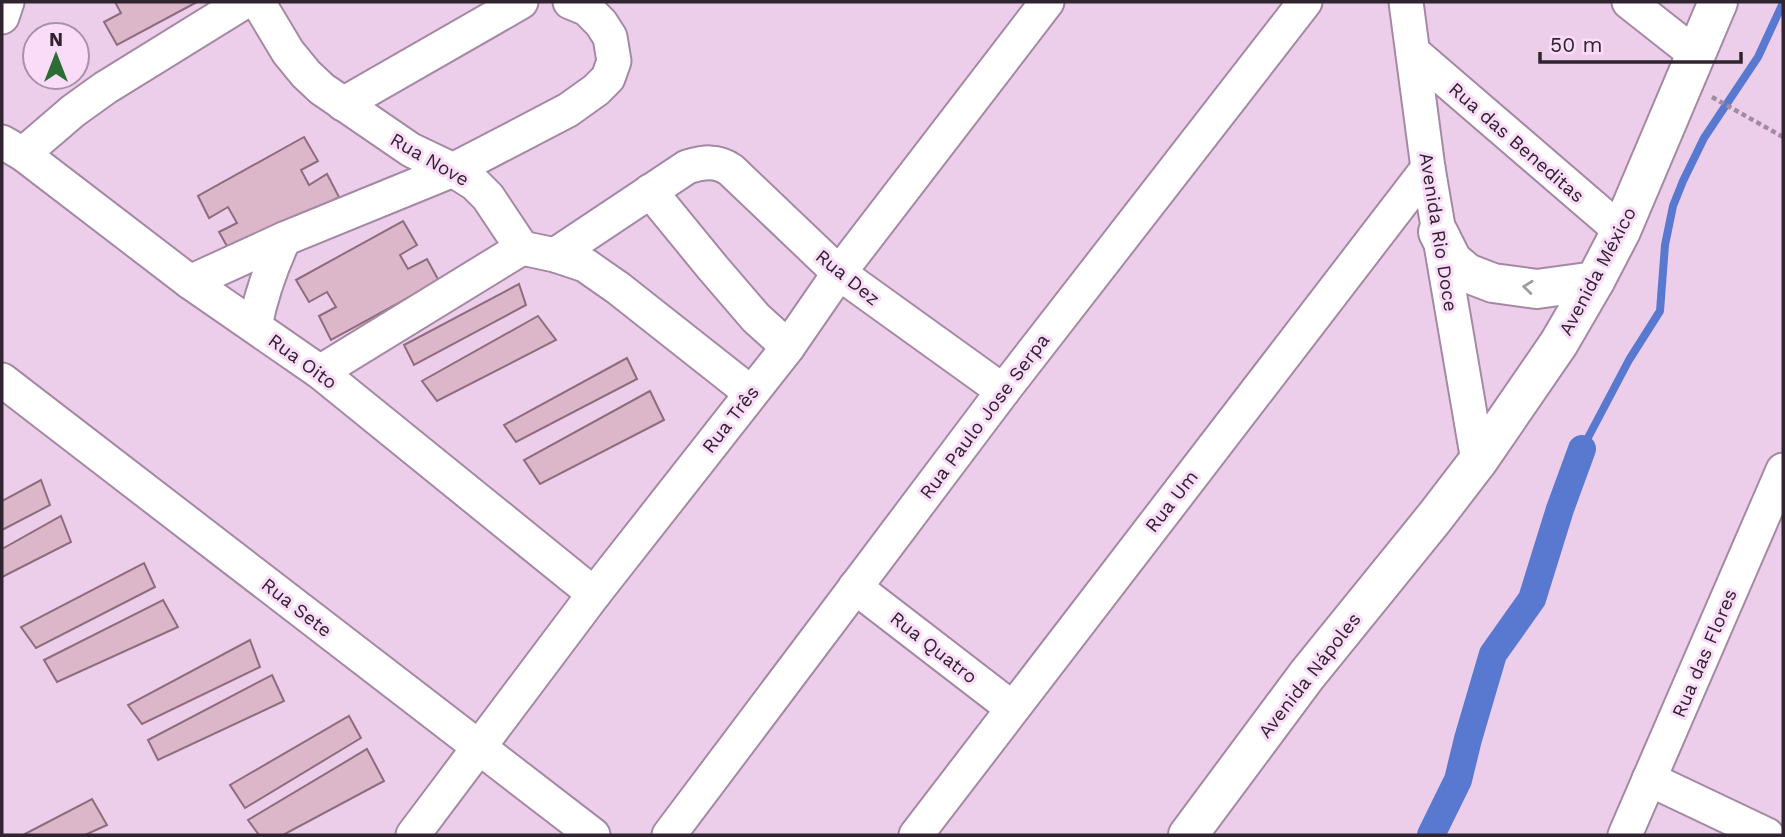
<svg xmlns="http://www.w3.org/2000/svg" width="1785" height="837" font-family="'Work Sans',sans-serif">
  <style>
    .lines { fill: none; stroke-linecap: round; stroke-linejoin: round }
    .stream { stroke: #5979d1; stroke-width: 8 }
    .canal { stroke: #5979d1; stroke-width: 28 }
    .building { fill: #dcb6c9; stroke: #8f6c7d; stroke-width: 2 }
    .minor-casing { stroke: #a589a4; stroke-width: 37 }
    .major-casing { stroke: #a589a4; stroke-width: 42 }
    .path { stroke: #a28ba1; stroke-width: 4.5; stroke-dasharray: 5 3.5; stroke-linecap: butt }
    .minor { stroke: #fff; stroke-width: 33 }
    .major { stroke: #fff; stroke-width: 38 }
    .oneway { stroke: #a19ca1 }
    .labels { text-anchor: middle; stroke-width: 6; stroke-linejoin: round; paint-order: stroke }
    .street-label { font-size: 19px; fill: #2f242f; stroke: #fadbf8 }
  </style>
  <rect width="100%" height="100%" fill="#ecceeb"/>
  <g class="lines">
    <polyline class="stream" points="1582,449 1629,360 1660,311 1665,245 1673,206 1683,181 1704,138 1758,57 1783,3"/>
    <polyline class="canal" points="1431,835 1458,780 1468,739 1493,654 1532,599 1560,509 1582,449"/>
  </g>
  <g class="building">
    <polygon points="115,2 197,2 117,45 104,22 121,13"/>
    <polygon points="304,137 318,161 301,170 309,185 327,174 339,197 232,255 219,232 237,223 228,207 209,218 198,196"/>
    <polygon points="403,221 417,245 400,255 408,269 427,259 439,281 331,340 319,316 336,307 327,292 309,302 296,280"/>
    <polygon points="519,284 526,305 414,365 404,345"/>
    <polygon points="538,316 556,340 437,401 422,381"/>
    <polygon points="627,358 637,379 516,442 504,425"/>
    <polygon points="650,391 664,420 540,484 524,460"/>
    <polygon points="41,480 50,505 2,530 2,501"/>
    <polygon points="61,516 71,542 2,577 2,549"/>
    <polygon points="144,563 155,587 36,648 21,627"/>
    <polygon points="163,600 178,627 57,682 44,660"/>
    <polygon points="250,640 260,667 142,724 128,705"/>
    <polygon points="272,675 284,701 158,760 148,740"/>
    <polygon points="349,716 361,738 245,808 230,785"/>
    <polygon points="367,749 384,781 283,835 259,835 248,820"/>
    <polygon points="92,799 107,825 85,835 23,835"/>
  </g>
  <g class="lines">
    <defs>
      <g id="minor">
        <polyline points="258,2 288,52 306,74 322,89 411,150 453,170 475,184 488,197 522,248 555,255 585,265 618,288 751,393"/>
        <polyline points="1406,2 1428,168 1478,461"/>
        <polyline points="1629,2 1695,54"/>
        <polyline points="2,17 7,2"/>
        <polyline points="1413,52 1621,231"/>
        <polyline points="343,104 521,2"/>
        <polyline points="2,142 23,154 190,282 320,372 594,594"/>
        <polyline points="23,154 73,111 105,88 244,2"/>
        <polyline points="650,191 713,268 756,318 788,347"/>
        <path d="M555,255L687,167C704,162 717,160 731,170L839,273L1003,391"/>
        <polyline points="190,282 284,239 453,170 568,110 596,90 608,78 614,61 610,37 601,23 587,9 570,2"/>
        <path d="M255,326C261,295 271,267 284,239"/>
        <polyline points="320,372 522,248"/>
        <polyline points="2,380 593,835"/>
        <polyline points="855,587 1012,708"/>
        <polyline points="1649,779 1767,835"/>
        <polyline points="413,835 594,594 788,347 839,273 1047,2"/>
        <polyline points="669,835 1003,391 1305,2"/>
        <polyline points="916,835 1428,168"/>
        <polyline points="1625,835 1783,470"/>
      </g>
      <g id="major">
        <polyline points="1438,232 1452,260 1467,273 1493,283 1537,289 1595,281"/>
        <polyline points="1188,835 1307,675 1435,517 1478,461 1559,343 1595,281 1621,231 1718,2"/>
      </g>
    </defs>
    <use href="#minor" class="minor-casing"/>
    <use href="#major" class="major-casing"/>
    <polyline class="path" points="1712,97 1783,137"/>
    <use href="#minor" class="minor"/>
    <use href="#major" class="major"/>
  </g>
  <defs><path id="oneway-chevron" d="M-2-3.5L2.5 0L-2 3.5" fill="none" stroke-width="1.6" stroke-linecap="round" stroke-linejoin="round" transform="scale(1.75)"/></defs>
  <use class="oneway" href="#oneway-chevron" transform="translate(1528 287) rotate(-174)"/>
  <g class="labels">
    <g class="street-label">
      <text transform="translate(1517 142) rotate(41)" y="7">Rua das Beneditas</text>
      <text transform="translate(430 159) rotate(30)" y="7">Rua Nove</text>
      <text transform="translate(1439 232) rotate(81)" y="7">Avenida Rio Doce</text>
      <text transform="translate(1597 271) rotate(-62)" y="7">Avenida México</text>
      <text transform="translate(848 277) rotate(39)" y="7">Rua Dez</text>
      <text transform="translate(303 361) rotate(36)" y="7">Rua Oito</text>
      <text transform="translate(984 416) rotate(-53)" y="7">Rua Paulo Jose Serpa</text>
      <text transform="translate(730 419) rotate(-52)" y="7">Rua Três</text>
      <text transform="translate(1171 501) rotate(-52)" y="7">Rua Um</text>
      <text transform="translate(297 607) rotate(38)" y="7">Rua Sete</text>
      <text transform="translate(934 647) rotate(38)" y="7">Rua Quatro</text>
      <text transform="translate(1704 653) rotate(-67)" y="7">Rua das Flores</text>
      <text transform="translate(1309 675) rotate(-52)" y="7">Avenida Nápoles</text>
    </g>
  </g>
  <rect width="1785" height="837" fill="none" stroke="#2f242f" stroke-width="7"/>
  <g transform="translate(56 56)"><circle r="33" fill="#fadbf8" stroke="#a992a8" stroke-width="2"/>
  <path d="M0-5L12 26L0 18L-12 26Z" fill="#2b6d37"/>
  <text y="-10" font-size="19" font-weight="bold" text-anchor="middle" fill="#2f242f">N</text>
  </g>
  <path d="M1540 52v10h201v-10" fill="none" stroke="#2f242f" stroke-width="3.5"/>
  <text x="1550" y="52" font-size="21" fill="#2f242f" stroke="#fadbf8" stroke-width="5" paint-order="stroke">50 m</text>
</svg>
